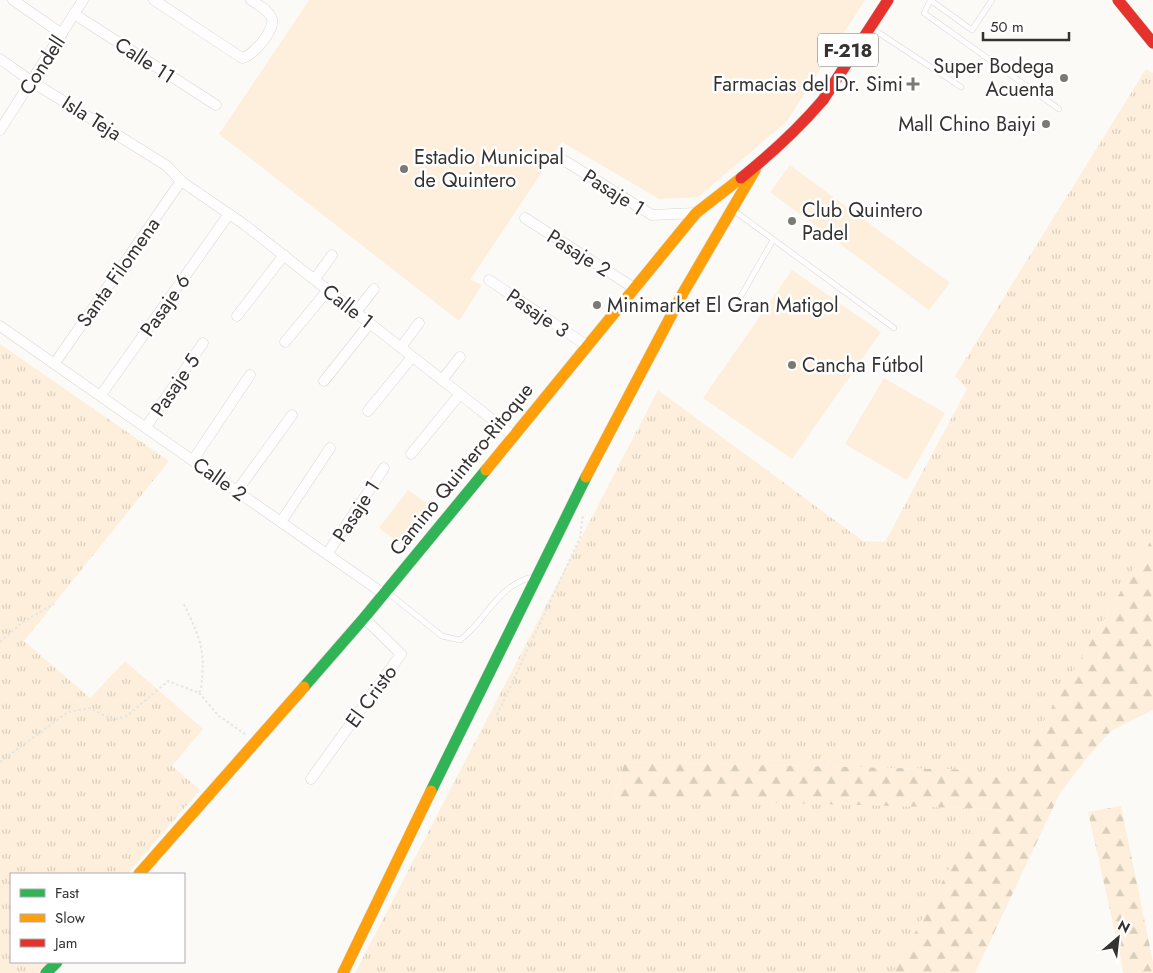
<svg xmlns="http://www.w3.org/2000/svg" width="1153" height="973" font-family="Jost,sans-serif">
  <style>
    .grass { fill: url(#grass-tufts) }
    .forest { fill: url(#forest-firs) }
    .garden { fill: #fdefdb }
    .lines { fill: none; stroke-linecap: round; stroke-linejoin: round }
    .lane-casing { stroke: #d9d7d5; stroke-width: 6 }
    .street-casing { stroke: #d9d7d5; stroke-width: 11 }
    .fast-casing { stroke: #d9d7d5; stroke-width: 12 }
    .slow-casing { stroke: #d9d7d5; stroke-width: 12 }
    .jam-casing { stroke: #d9d7d5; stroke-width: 12 }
    .path { stroke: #e5e5e3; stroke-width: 2; stroke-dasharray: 2.5 2.5; stroke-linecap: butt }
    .lane { stroke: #fffefe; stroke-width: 5 }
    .street { stroke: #fffefe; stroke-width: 10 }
    .fast { stroke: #30b455; stroke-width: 11 }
    .slow { stroke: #ff9f0a; stroke-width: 11 }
    .jam { stroke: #e5322d; stroke-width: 11 }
    .poi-dot { fill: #7a7976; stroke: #fff; stroke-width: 2 }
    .labels { text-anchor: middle; stroke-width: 5; stroke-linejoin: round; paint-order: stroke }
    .shield { fill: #fff; stroke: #71706f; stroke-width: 1 }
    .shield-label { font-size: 19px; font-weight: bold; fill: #343331 }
    .street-label { font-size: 20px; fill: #343331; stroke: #fff }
    .poi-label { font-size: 20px; fill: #343331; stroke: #fff; text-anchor: start }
  </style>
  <defs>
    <pattern id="grass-tufts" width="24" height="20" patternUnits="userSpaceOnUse" patternTransform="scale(1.25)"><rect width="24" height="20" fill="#fdefdb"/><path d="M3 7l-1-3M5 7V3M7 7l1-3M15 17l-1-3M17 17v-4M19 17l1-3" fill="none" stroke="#d9cdbc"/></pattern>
    <pattern id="forest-firs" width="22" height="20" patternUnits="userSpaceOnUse" patternTransform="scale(1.25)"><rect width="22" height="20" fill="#fdefdb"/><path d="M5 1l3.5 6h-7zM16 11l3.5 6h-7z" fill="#d9cdbc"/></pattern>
  </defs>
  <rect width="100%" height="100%" fill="#fcfaf7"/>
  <g class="grass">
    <polygon points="1146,69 1153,73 1153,537 1029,746 1033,765 1016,785 980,770 625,762 613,797 998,809 983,834 968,834 893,973 355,973 658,390 863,541 885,542 967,389 955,376"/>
    <polygon points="0,344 169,461 24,641 90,698 125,661 203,729 172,766 200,790 127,874 11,874 11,962 48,962 38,973 0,973"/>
  </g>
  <g class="forest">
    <polygon points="1153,537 1153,710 1112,730 1088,756 1059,795 975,973 893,973 968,834 983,833 998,809 613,798 625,762 980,770 1016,785 1033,765 1029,746"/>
    <polygon points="1121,806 1153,962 1153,973 1124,973 1088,812"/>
  </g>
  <g class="garden">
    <polygon points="309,0 865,0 787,121 698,197 659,199 562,142 470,280 482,285 459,321 219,134"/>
    <polygon points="790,165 950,283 929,310 770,192"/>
    <polygon points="792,270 881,332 792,459 703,398"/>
    <polygon points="884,378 945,413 907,480 845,444"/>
    <polygon points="408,490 435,509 405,548 379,528"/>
  </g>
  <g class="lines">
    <defs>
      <g id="lane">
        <polyline points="930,0 972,30 992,0"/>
        <polyline points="930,1 924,13 1059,109"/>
        <polyline points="873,29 961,87"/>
        <polyline points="733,210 894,328"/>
        <polyline points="737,303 773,240"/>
        <path d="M387,592L442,636L460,640C487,620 497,585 533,577"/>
      </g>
      <g id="street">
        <polyline points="13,0 62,34"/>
        <path d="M154,0L242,58C253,56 275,30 272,19C269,10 258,5 251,0"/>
        <polyline points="74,14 216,105"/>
        <polyline points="0,59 31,81 167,166 181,181 245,225 512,435"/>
        <polyline points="0,130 83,0"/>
        <polyline points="565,161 652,215 696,213"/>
        <polyline points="525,218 634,288"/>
        <polyline points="315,279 332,255"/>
        <polyline points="489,280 586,345"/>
        <polyline points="356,312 374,289"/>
        <polyline points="237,316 284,255"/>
        <polyline points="0,326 384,594"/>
        <polyline points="285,342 328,290"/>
        <polyline points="401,347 419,323"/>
        <polyline points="55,363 181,181"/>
        <polyline points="442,380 460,357"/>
        <polyline points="324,381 370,323"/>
        <polyline points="101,395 229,214"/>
        <polyline points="368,411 412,357"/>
        <polyline points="146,427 203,343"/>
        <polyline points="411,454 460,394"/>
        <polyline points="193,460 250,375"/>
        <polyline points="237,491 292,415"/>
        <polyline points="281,522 330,448"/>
        <polyline points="327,554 384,468"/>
        <polyline points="311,779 401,654 364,618"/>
      </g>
      <g id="fast">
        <polyline points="304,687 364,618 486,470"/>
        <polyline points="431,791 586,477"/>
        <polyline points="46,973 57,962"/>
      </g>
      <g id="slow">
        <polyline points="486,470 696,213 741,178"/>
        <polyline points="586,477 683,293 755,170"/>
        <polyline points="139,874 304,687"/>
        <polyline points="343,973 431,791"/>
      </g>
      <g id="jam">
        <polyline points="1118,0 1153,43"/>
        <polyline points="823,100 888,0"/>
        <path d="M741,178C771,154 798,129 823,100"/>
      </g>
    </defs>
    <use href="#lane" class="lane-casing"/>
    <use href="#street" class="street-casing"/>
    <use href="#fast" class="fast-casing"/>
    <use href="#slow" class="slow-casing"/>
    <use href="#jam" class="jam-casing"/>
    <g class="path">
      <polyline points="0,642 23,622 54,604"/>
      <polyline points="199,693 219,716 245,734"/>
      <polyline points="497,715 580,538 583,514"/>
      <path d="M0,762L68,712L90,708L113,720L127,716L168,681L199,693L201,689C206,648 200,639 183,602"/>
    </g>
    <use href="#lane" class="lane"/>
    <use href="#street" class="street"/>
    <use href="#fast" class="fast"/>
    <use href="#slow" class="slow"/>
    <use href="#jam" class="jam"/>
  </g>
  <g class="poi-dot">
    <circle cx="1064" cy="78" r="5"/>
    <path d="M910.5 76.5h5v5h5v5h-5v5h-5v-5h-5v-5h5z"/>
    <circle cx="1046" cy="124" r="5"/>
    <circle cx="404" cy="169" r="5"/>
    <circle cx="792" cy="221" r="5"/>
    <circle cx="597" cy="305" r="5"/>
    <circle cx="792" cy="365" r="5"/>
  </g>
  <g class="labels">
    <rect class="shield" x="818" y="33.5" width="60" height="33" rx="4"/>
    <g class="shield-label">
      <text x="848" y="57">F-218</text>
    </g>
    <g class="street-label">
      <text transform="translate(145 60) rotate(33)" y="7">Calle 11</text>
      <text transform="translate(42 65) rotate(-57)" y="7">Condell</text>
      <text transform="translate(92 118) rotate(32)" y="7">Isla Teja</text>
      <text transform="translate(614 192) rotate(32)" y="7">Pasaje 1</text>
      <text transform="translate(579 253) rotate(32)" y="7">Pasaje 2</text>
      <text transform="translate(118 272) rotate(-55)" y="7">Santa Filomena</text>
      <text transform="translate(165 305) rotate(-55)" y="7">Pasaje 6</text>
      <text transform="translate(348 306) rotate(38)" y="7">Calle 1</text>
      <text transform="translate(538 313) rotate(34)" y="7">Pasaje 3</text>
      <text transform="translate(175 385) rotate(-56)" y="7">Pasaje 5</text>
      <text transform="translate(461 469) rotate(-51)" y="7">Camino Quintero-Ritoque</text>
      <text transform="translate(220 479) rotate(35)" y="7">Calle 2</text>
      <text transform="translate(356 511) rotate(-57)" y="7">Pasaje 1</text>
      <text transform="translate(371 696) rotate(-54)" y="7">El Cristo</text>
    </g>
    <g class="poi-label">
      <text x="1054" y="73" text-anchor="end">Super Bodega<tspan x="1054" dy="23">Acuenta</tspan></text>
      <text x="903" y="91" text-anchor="end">Farmacias del Dr. Simi</text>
      <text x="1036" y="131" text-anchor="end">Mall Chino Baiyi</text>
      <text x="414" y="164">Estadio Municipal<tspan x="414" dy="23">de Quintero</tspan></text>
      <text x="802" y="217">Club Quintero<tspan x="802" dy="23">Padel</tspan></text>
      <text x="607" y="312">Minimarket El Gran Matigol</text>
      <text x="802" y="372">Cancha Fútbol</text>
    </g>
  </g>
  <rect x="10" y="873" width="175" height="90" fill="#ffffff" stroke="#aeadad"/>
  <rect x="20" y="889" width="25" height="8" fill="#30b455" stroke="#aeadad"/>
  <text x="55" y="898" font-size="15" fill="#343331">Fast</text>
  <rect x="20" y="914" width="25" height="8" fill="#ff9f0a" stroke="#aeadad"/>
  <text x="55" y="923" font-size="15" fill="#343331">Slow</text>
  <rect x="20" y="939" width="25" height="8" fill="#e5322d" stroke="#aeadad"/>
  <text x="55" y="948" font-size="15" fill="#343331">Jam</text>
  <g transform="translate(1118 938) rotate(28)" stroke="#ffffff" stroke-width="4" paint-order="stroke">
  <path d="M0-4L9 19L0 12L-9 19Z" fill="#343331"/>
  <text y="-8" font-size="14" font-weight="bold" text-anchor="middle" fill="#343331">N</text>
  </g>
  <path d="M983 32v8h86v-8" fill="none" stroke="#343331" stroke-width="2.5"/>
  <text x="990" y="32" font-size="15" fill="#343331" stroke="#ffffff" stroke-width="4" paint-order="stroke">50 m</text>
</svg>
